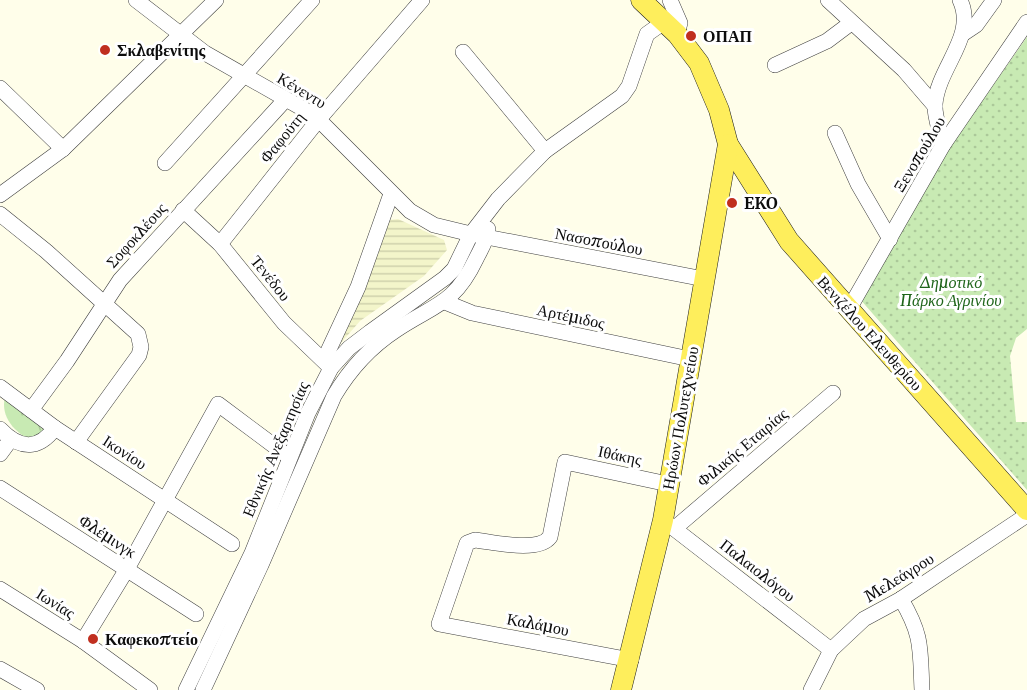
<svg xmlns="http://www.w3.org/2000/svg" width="1027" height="690" font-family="Merriweather,serif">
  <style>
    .farmland { fill: url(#farmland-rules) }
    .grass { fill: url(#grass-dots) }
    .park { fill: url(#park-tufts) }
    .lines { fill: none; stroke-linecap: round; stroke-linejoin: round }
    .minor-casing { stroke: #3f3f3f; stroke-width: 16 }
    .major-casing { stroke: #1d1d1d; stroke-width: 21 }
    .minor { stroke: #fff; stroke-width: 15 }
    .major { stroke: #feee5c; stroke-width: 20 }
    .poi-dot { fill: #c02f1f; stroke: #fff; stroke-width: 2 }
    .labels { text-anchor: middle; stroke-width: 6; stroke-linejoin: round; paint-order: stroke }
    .poi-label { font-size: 16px; font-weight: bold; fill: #0c0c0c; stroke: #fff; text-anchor: start }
    .street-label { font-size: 16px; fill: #0c0c0c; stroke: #fff }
    .park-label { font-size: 16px; font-style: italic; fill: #1f651a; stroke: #fff }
  </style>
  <defs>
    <pattern id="farmland-rules" width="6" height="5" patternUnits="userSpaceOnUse" patternTransform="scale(1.5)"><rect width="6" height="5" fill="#f3f5ca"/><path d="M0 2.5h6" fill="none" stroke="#cfd1ac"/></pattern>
    <pattern id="grass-dots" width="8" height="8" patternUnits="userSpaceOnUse" patternTransform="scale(1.5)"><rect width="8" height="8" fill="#c8eab3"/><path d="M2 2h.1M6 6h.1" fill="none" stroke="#abc899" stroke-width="1.8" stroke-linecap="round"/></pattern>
    <pattern id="park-tufts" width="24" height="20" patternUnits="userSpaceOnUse" patternTransform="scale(1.5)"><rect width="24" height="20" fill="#c8eab3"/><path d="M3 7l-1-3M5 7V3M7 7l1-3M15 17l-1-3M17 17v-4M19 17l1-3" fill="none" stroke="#abc899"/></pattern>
  </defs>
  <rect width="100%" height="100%" fill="#fffeea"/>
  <polygon class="farmland" points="398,219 444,240 447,250 424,276 360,321 340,344 389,220"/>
  <polygon class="grass" points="1027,37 1027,329 1016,338 1010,356 1016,422 1027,422 1027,490 859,298 950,147"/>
  <path class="park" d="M5,397L47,429L30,440C15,432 0,417 5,397Z"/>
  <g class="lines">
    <defs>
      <g id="minor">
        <polyline points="136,0 205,53 314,115 410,211 434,225 471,234 704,279"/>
        <polyline points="670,0 680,23 677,34"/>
        <polyline points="828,0 904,70 935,106"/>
        <polyline points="964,33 976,25 994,0"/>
        <polyline points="463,52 545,151"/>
        <polyline points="775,65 827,41 851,23"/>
        <polyline points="0,88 63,149"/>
        <polyline points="835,133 858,184 890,239"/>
        <path d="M943,145C941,133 934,117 935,104C938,67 977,36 960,0"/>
        <polyline points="165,163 312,0"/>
        <polyline points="0,195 63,149 216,0"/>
        <polyline points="183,210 220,244 284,323 331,368"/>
        <polyline points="0,214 46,251 138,334 141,347 139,355 76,442"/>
        <polyline points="220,244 319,119 422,0"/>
        <polyline points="445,302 472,313 690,359"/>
        <polyline points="849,309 943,145 1027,22"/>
        <polyline points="324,360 358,287 391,194"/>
        <polyline points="0,387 55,428 232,544"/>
        <polyline points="31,410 67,361 120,280 285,100"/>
        <path d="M0,429C19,449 38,451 55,428"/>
        <polyline points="0,454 11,439"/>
        <polyline points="0,488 196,614"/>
        <polyline points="663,520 831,650"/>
        <polyline points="675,528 833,393"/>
        <polyline points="0,589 83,641 150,690"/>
        <path d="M901,599C923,636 920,649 922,690"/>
        <polyline points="83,641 127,569 218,404 289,457"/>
        <path d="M631,660L439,624L467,543L475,540C494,542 538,553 550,537L565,462L668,484"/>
        <polyline points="0,669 37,690"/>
        <polyline points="186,690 252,553 308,413 331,368 349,348 370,332 445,278 454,269 471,234 498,199 545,151 622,96 629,86 647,34 664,22"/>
        <path d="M203,690L261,565L334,396C350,369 370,347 396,330C435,304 454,305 476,259C481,249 487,240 488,229"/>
        <polyline points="811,690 831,650 864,619 901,599 1027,515"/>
      </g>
      <g id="major">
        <polyline points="641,0 677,34 699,63 719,110 728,144 789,241 1027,510"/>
        <polyline points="621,690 663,520 728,144"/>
      </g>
    </defs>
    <use href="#minor" class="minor-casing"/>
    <use href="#major" class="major-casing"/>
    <use href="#minor" class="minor"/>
    <use href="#major" class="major"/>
  </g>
  <g class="poi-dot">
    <circle cx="691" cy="36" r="6"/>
    <circle cx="105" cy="50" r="6"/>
    <circle cx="732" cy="203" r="6"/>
    <circle cx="93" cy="639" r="6"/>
  </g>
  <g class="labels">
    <g class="poi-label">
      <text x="703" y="42">ΟΠΑΠ</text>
      <text x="117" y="56">Σκλαβενίτης</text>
      <text x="744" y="209">EKO</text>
      <text x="105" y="645">Καφεκοπτείο</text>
    </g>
    <g class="street-label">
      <text transform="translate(302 90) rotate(31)" y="6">Κένεντυ</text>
      <text transform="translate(282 137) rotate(-51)" y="6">Φαφούτη</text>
      <text transform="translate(919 154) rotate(-59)" y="6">Ξενοπούλου</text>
      <text transform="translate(136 235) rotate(-48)" y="6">Σοφοκλέους</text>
      <text transform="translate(599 241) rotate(11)" y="6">Νασοπούλου</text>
      <text transform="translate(271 278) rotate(51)" y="6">Τενέδου</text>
      <text transform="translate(571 316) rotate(12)" y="6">Αρτέμιδος</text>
      <text transform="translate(870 333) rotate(48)" y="6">Βενιζέλου Ελευθερίου</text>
      <text transform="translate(680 418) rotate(-80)" y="6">Ηρώων Πολυτεχνείου</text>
      <text transform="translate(742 447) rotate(-40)" y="6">Φιλικής Εταιρίας</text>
      <text transform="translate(275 449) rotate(-67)" y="6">Εθνικής Ανεξαρτησίας</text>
      <text transform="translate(125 452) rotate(33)" y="6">Ικονίου</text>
      <text transform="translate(620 455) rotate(12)" y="6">Ιθάκης</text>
      <text transform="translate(108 536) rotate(33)" y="6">Φλέμινγκ</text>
      <text transform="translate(758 570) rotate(38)" y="6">Παλαιολόγου</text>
      <text transform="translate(899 577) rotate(-32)" y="6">Μελεάγρου</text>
      <text transform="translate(56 603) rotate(32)" y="6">Ιωνίας</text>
      <text transform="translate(538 624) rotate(11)" y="6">Καλάμου</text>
    </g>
    <g class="park-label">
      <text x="951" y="288">Δημοτικό<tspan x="951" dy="18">Πάρκο Αγρινίου</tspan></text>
    </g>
  </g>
</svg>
